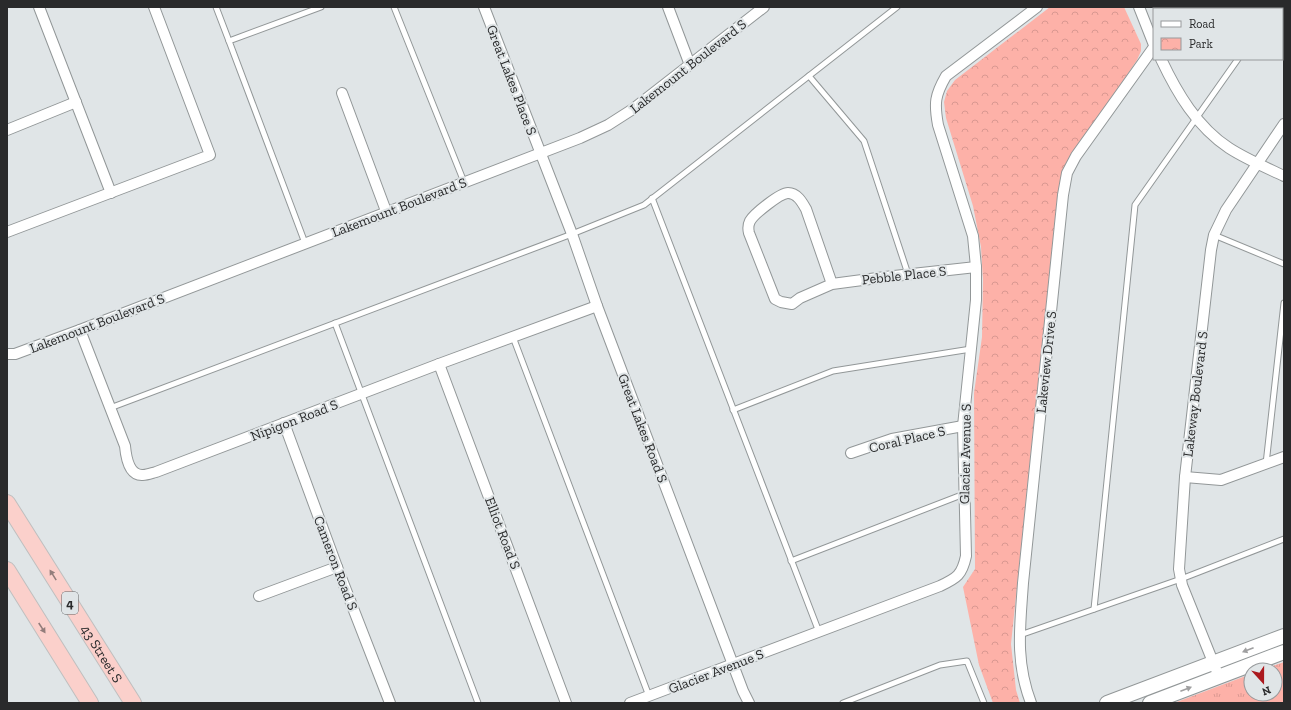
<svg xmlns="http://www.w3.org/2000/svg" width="1291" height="710" font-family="'Zilla Slab',serif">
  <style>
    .grass { fill: url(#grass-tufts) }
    .park { fill: url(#park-crowns) }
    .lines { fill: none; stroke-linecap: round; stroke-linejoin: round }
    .service-casing { stroke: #929798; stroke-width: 7 }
    .minor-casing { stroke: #929798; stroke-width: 12 }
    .secondary-casing { stroke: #929798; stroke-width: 16 }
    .trunk-casing { stroke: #bfbfbf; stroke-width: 18 }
    .service { stroke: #fff; stroke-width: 5 }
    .minor { stroke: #fff; stroke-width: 10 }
    .secondary { stroke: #fff; stroke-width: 14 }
    .trunk { stroke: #fbd0cb; stroke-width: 16 }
    .oneway { fill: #927d7b }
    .oneway2 { fill: #9f9fa0 }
    .labels { text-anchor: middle; stroke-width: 4; stroke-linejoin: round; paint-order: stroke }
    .shield { fill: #e0e5e7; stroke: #606263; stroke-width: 1 }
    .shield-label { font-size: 13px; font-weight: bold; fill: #292a2b }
    .street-label { font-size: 14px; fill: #292a2b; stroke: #e0e5e7 }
  </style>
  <defs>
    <pattern id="grass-tufts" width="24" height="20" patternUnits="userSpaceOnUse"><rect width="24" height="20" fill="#fdb1a8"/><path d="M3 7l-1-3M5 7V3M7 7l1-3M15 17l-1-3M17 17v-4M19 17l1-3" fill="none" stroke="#d99891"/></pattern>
    <pattern id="park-crowns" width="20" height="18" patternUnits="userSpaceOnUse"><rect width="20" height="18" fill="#fdb1a8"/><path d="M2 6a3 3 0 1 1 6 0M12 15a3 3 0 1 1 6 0" fill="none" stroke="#d99891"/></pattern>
  </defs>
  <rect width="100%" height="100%" fill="#e0e5e7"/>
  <polygon class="grass" points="1284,662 1284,703 1174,703 1251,674 1251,694 1275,694 1275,670 1262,670"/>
  <polygon class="park" points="1050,7 1124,7 1141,44 1141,51 1137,60 1066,166 1057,200 1011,644 1016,690 1020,703 993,703 979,665 963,587 975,569 974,393 982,337 983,280 981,247 973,206 946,118 944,102 947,91 955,80"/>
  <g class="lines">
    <defs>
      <g id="service">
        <polyline points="216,7 229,41"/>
        <polyline points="394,7 464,182"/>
        <polyline points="1273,9 1275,7"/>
        <polyline points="809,76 864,141 908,274"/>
        <polyline points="652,198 819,632"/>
        <polyline points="1214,235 1284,264"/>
        <polyline points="305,243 229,41 321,7"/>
        <polyline points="335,323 478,703"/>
        <polyline points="513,337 649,696"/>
        <polyline points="110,408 572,234 644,205 897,7"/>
        <polyline points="733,410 833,371 971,349"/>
        <polyline points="1266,464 1284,303"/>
        <polyline points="791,561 964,494"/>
        <polyline points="1094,609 1135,205 1238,59"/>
        <polyline points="1020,635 1181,579 1284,539"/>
        <polyline points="843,703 940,665 967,661 984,703"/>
      </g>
      <g id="minor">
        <polyline points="39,7 111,193"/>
        <polyline points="484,7 572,234 597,306 743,691 749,703"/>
        <polyline points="668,7 690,65"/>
        <polyline points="1139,7 1154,45"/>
        <polyline points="1181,9 1182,7"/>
        <path d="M1161,59C1177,93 1197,127 1229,148C1246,159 1265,167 1284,176"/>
        <polyline points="342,93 386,211"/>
        <polyline points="7,130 76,102"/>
        <polyline points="7,232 210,155 154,7"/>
        <path d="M832,284L806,209C802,202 797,193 788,193C780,193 754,214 750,221C748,225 748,229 749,233L775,299L781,302L792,304L800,298L832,284L885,277L976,267"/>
        <path d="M80,330L125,446C126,457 129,476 143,475C147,475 152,473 156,472L439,364L597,306"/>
        <polyline points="7,354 15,354 80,330 580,138 608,125 633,109 764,7"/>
        <polyline points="439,364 566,703"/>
        <polyline points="284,423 337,567 390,703"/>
        <polyline points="851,453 892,439 963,426"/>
        <polyline points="1185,477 1221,480 1284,457"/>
        <polyline points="259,596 337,567"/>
        <polyline points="1219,677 1182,585 1179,569 1185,477 1211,250 1214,235 1226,210 1284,124"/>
        <path d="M630,703L940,586C957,578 962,575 966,556L963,426L976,300V267L973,236L938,125C934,103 935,95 946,76L1037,7"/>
        <path d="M1031,703C1015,661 1020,627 1023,583L1063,195L1067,173L1076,156L1154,47"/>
      </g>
      <g id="secondary">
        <polyline points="1107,703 1284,636"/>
        <polyline points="1150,703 1284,652"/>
      </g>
      <g id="trunk">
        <path id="s1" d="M7,503L133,703"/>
        <polyline points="7,570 90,703"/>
      </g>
    </defs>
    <use href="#service" class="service-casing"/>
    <use href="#minor" class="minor-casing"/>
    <use href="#secondary" class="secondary-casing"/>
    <use href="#trunk" class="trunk-casing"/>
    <use href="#service" class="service"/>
    <use href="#minor" class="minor"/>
    <use href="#secondary" class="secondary"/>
    <use href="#trunk" class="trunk"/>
  </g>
  <defs><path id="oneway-solid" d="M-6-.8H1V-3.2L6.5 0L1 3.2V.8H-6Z"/></defs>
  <g class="oneway">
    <use href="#oneway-solid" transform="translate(53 575) rotate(-122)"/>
    <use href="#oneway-solid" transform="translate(42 628) rotate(57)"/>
  </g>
  <g class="oneway2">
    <use href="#oneway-solid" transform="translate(1248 650) rotate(159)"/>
    <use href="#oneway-solid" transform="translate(1186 689) rotate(-21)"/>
  </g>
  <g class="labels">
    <rect class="shield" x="62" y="592" width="16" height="22" rx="3"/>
    <g class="shield-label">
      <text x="70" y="608">4</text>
    </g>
    <g class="street-label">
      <text transform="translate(688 66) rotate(-38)" y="5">Lakemount Boulevard S</text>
      <text transform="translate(512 80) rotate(69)" y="5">Great Lakes Place S</text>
      <text transform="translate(399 207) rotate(-21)" y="5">Lakemount Boulevard S</text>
      <text transform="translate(904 275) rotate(-6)" y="5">Pebble Place S</text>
      <text transform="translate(97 323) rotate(-21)" y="5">Lakemount Boulevard S</text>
      <text transform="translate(1046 362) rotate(-84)" y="5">Lakeview Drive S</text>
      <text transform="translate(1195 394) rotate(-83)" y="5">Lakeway Boulevard S</text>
      <text transform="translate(294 420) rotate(-21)" y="5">Nipigon Road S</text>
      <text transform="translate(643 428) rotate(69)" y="5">Great Lakes Road S</text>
      <text transform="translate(907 439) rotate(-13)" y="5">Coral Place S</text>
      <text transform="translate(965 454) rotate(-89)" y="5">Glacier Avenue S</text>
      <text transform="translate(503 533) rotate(69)" y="5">Elliot Road S</text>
      <text transform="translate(336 563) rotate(69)" y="5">Cameron Road S</text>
      <text dy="5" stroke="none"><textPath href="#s1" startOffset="178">43 Street S</textPath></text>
      <text transform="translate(716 671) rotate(-21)" y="5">Glacier Avenue S</text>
    </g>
  </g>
  <rect width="1291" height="710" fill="none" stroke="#292a2b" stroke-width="16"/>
  <rect x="1153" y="8" width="130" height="52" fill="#e0e5e7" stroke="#979a9c"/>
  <rect x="1161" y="21" width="20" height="6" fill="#ffffff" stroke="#979a9c"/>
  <text x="1189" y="28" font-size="12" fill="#292a2b">Road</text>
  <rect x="1161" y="38" width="20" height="12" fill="url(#park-crowns)" stroke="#979a9c"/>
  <text x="1189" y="48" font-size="12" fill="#292a2b">Park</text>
  <g transform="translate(1263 682) rotate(159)"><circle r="19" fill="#e0e5e7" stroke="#979a9c"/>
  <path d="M0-3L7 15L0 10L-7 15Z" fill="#ab181d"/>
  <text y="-6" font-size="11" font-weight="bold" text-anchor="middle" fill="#292a2b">N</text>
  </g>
</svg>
